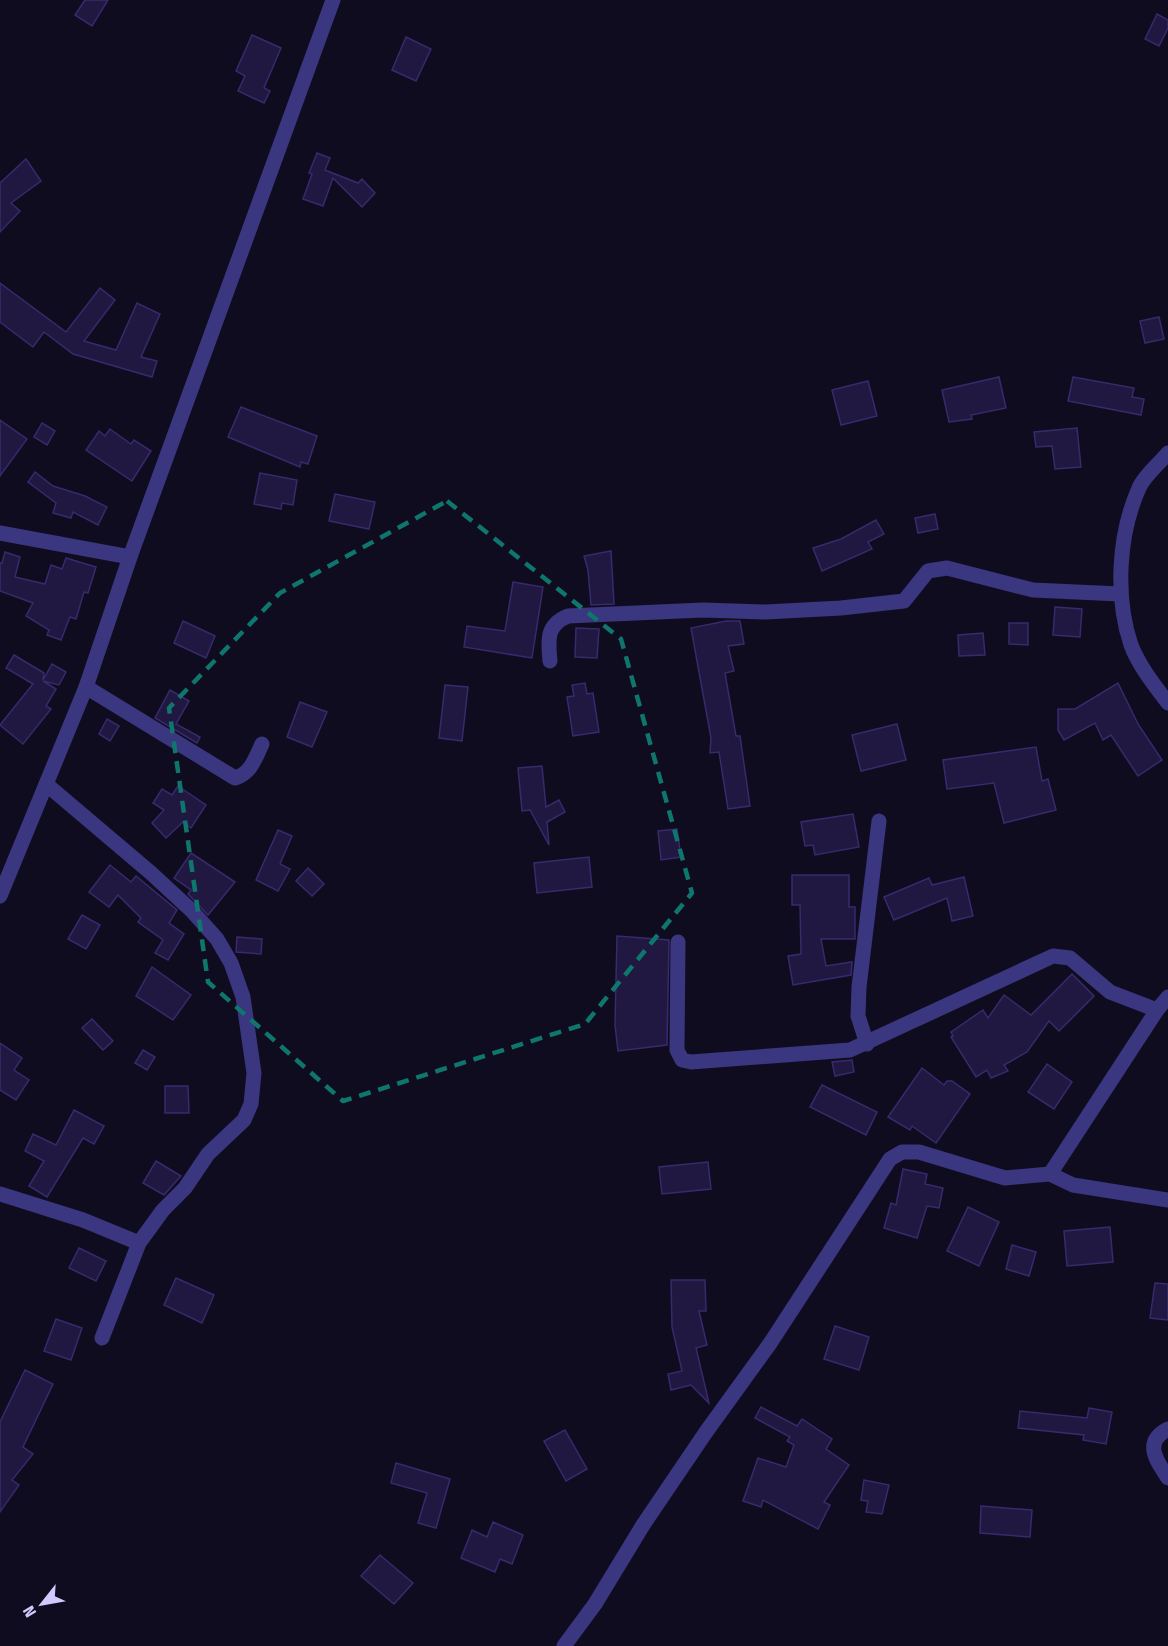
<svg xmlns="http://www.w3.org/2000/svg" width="1168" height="1646" font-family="'Fira Sans Condensed',sans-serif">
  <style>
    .building { fill: #201840; stroke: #372a6d; stroke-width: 1.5 }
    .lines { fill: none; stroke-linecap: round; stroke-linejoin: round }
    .minor { stroke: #3a367f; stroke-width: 15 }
    .tertiary { stroke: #3a367f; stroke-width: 15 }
    .marked { fill: none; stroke: #0f766e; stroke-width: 4.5; stroke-dasharray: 12 8; stroke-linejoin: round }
  </style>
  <rect width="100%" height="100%" fill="#0f0c1f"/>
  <g class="building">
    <polygon points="85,0 108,0 92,26 75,15"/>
    <polygon points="1157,14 1168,20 1168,28 1159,46 1145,39"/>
    <polygon points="252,35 281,48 264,88 270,91 264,103 238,91 245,76 236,71"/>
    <polygon points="406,37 431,49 416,81 392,70"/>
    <polygon points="317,153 330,158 325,170 358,183 362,179 375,193 362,207 333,178 323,206 303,199 312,174 309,173"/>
    <polygon points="26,159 41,181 11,203 20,211 0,232 0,183"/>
    <polygon points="0,283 66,332 100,288 115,300 84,341 116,350 137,303 160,314 141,357 157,361 152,377 73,354 44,332 33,347 0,322"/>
    <polygon points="1159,317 1164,339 1145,343 1140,321"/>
    <polygon points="999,377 1006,408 971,415 972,419 949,422 942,390"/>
    <polygon points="1073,377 1134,388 1132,397 1144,399 1141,415 1068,401"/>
    <polygon points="868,381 877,416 841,425 832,390"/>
    <polygon points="241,407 317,436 308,464 301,462 300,467 228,437"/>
    <polygon points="0,420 27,439 0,476"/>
    <polygon points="42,423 55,431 47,445 34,437"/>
    <polygon points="1077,428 1081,467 1055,469 1052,446 1036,447 1034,432"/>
    <polygon points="110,429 131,444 134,440 151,451 132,481 86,450 99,431 105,436"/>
    <polygon points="35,472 53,486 85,496 107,507 98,525 73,512 71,518 53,513 56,503 28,482"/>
    <polygon points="260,473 297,480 293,505 282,503 281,509 254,504"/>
    <polygon points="335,494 375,502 369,529 329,521"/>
    <polygon points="935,514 938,529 918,533 915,518"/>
    <polygon points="876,520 884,534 868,542 872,549 822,571 813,548 841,539"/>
    <polygon points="611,551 614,604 591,605 588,570 584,556"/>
    <polygon points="5,552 20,557 15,577 45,584 51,565 62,569 66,558 96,567 88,593 84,592 76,619 70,617 61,640 47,635 49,630 26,616 33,603 0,591 0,563 2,563"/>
    <polygon points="513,582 543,587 532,658 464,647 467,626 505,631"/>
    <polygon points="1055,607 1082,609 1080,637 1053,635"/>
    <polygon points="183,621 215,636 206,658 174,643"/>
    <polygon points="726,621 740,621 744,644 728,646 734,671 725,673 736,736 740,736 750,806 728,809 719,752 710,753 711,738 691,628"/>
    <polygon points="1009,623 1028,623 1028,645 1009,644"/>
    <polygon points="576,628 599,629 597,658 575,657"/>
    <polygon points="983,633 985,655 959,656 958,635"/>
    <polygon points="14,655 44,673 43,680 52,664 66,672 59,685 43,681 56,689 46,706 51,709 23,744 0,725 33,684 6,668"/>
    <polygon points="585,683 587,694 593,693 599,732 573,736 567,697 574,696 572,685"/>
    <polygon points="1118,683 1138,724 1162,760 1138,776 1111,735 1103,740 1095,723 1064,740 1058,730 1058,709 1075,709"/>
    <polygon points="445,685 468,687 462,741 439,738"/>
    <polygon points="170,690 189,701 176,724 200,737 197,743 155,718"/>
    <polygon points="300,702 327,712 312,747 287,737"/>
    <polygon points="107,719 119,726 110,741 99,734"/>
    <polygon points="897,724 906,760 861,771 852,735"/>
    <polygon points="1036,747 1042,781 1048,779 1056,810 1004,823 994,783 947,789 943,760"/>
    <polygon points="542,766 546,807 559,800 565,812 547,822 549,845 530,810 522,811 518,768"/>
    <polygon points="178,786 206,805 191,828 183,822 166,838 152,823 164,810 153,803 162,789 172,795"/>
    <polygon points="853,814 859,847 815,855 813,845 805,846 801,822"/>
    <polygon points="677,829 681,857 661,860 658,831"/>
    <polygon points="278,830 292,836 280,864 290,869 278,891 256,880"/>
    <polygon points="191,853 235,882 208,915 188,894 191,890 174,878"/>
    <polygon points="589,857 592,887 537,893 534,863"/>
    <polygon points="110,865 131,882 136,876 177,910 169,923 184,934 168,960 155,953 163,940 138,922 141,918 118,895 109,907 89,892"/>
    <polygon points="308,868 324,884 312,896 296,881"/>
    <polygon points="792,875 849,875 849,907 855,907 855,939 821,939 826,966 852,962 851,975 793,985 788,956 801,954 800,905 792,905"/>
    <polygon points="964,877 973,916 952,921 947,898 894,920 884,897 929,878 932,885"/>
    <polygon points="82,915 100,925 86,949 68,939"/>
    <polygon points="617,936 669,940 667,1045 618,1051 615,1025"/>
    <polygon points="237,937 262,939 261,954 236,952"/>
    <polygon points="152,967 191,995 173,1020 136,996"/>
    <polygon points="1072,974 1094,996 1059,1031 1049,1021 1027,1052 1004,1065 1008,1071 991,1078 987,1070 976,1077 951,1037 953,1036 951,1032 983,1010 988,1018 1004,995 1031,1015"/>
    <polygon points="92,1019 113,1041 103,1050 82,1028"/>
    <polygon points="0,1043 22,1058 14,1070 29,1080 16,1100 0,1090"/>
    <polygon points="143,1050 155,1057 147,1070 135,1063"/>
    <polygon points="852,1060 854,1072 835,1076 832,1062"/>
    <polygon points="1047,1064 1072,1082 1054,1109 1028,1092"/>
    <polygon points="922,1068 944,1085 947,1081 952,1081 970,1094 936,1143 912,1126 910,1130 888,1117"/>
    <polygon points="822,1085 877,1112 866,1135 810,1107"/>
    <polygon points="165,1086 188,1086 189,1113 165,1113"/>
    <polygon points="74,1110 104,1126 94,1144 83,1138 47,1197 29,1186 44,1161 25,1151 33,1134 56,1145"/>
    <polygon points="156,1161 181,1176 164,1195 143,1183"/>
    <polygon points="708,1162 711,1189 662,1194 659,1167"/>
    <polygon points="903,1169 927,1174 925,1184 943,1188 939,1208 927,1206 917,1238 884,1228 891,1203 896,1205"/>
    <polygon points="968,1207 999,1222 979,1266 947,1251"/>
    <polygon points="1110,1227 1113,1262 1067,1266 1064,1231"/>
    <polygon points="1012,1245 1036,1252 1029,1276 1006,1269"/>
    <polygon points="79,1248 106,1261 96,1281 69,1268"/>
    <polygon points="176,1278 214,1295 202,1323 164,1305"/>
    <polygon points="671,1280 705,1280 706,1311 699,1311 707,1345 696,1348 709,1403 691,1385 671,1390 668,1374 682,1371 672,1327"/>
    <polygon points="1155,1283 1168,1284 1168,1320 1150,1318"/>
    <polygon points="56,1319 82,1328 71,1360 44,1351"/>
    <polygon points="835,1326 869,1337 859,1370 824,1359"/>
    <polygon points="25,1370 53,1384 23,1447 33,1454 12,1480 19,1485 0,1512 0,1422"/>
    <polygon points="761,1407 797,1426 802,1419 832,1439 826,1449 849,1465 824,1502 830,1505 818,1529 763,1500 761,1507 743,1501 758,1458 786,1467 794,1445 787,1441 790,1437 755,1418"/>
    <polygon points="1089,1408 1112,1412 1106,1444 1083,1440 1084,1435 1018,1428 1020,1411 1087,1418"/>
    <polygon points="565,1430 587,1469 566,1481 544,1441"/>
    <polygon points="396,1463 450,1479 436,1528 418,1523 427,1493 391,1483"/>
    <polygon points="864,1480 889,1485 882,1514 866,1512 868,1501 861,1500"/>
    <polygon points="981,1506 1032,1510 1030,1537 980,1533"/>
    <polygon points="493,1522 523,1535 512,1564 500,1559 495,1572 461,1558 472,1530 487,1537"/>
    <polygon points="380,1555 413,1583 394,1604 361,1576"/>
  </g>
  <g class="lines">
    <g class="minor">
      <path d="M1168,453C1159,464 1144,476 1139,488C1118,535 1115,597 1131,645C1139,666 1155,686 1168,703"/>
      <polyline points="0,533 130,557"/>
      <path d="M550,661C548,640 546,625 568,616L703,610L766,612L841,608L904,601L928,571L947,568L1033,590L1120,594"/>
      <path d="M86,687L235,778C251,773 255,759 262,744"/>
      <polyline points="46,784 151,873 192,911 217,939 231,963 243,997 254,1073 251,1104 244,1120 208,1154 185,1188 163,1210 139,1243 102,1338"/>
      <polyline points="678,942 677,1050 682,1060 691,1062 850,1050 1053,956 1070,958 1110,992 1157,1010"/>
      <polyline points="867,1044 858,1016 859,987 879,821"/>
      <polyline points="1050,1174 1157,1010 1168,997"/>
      <polyline points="0,1194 83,1220 139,1243"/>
      <path d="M1168,1429C1143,1442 1156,1460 1168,1478"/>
      <polyline points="564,1646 595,1604 643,1525 706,1432 771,1342 890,1159 902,1152 919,1152 1005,1178 1050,1174 1073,1185 1168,1200"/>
    </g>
    <polyline class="tertiary" points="0,896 86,687 130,557 333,0"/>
  </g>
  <path class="marked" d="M447,501L621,639L692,893L585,1024L343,1101L208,982L169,708L280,593Z"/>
  <g transform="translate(42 1604) rotate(239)" stroke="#0f0c1f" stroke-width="4.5" paint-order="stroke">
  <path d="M0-4.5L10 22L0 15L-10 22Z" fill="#d1caff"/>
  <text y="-9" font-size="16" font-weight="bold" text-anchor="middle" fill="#d1caff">N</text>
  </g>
</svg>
